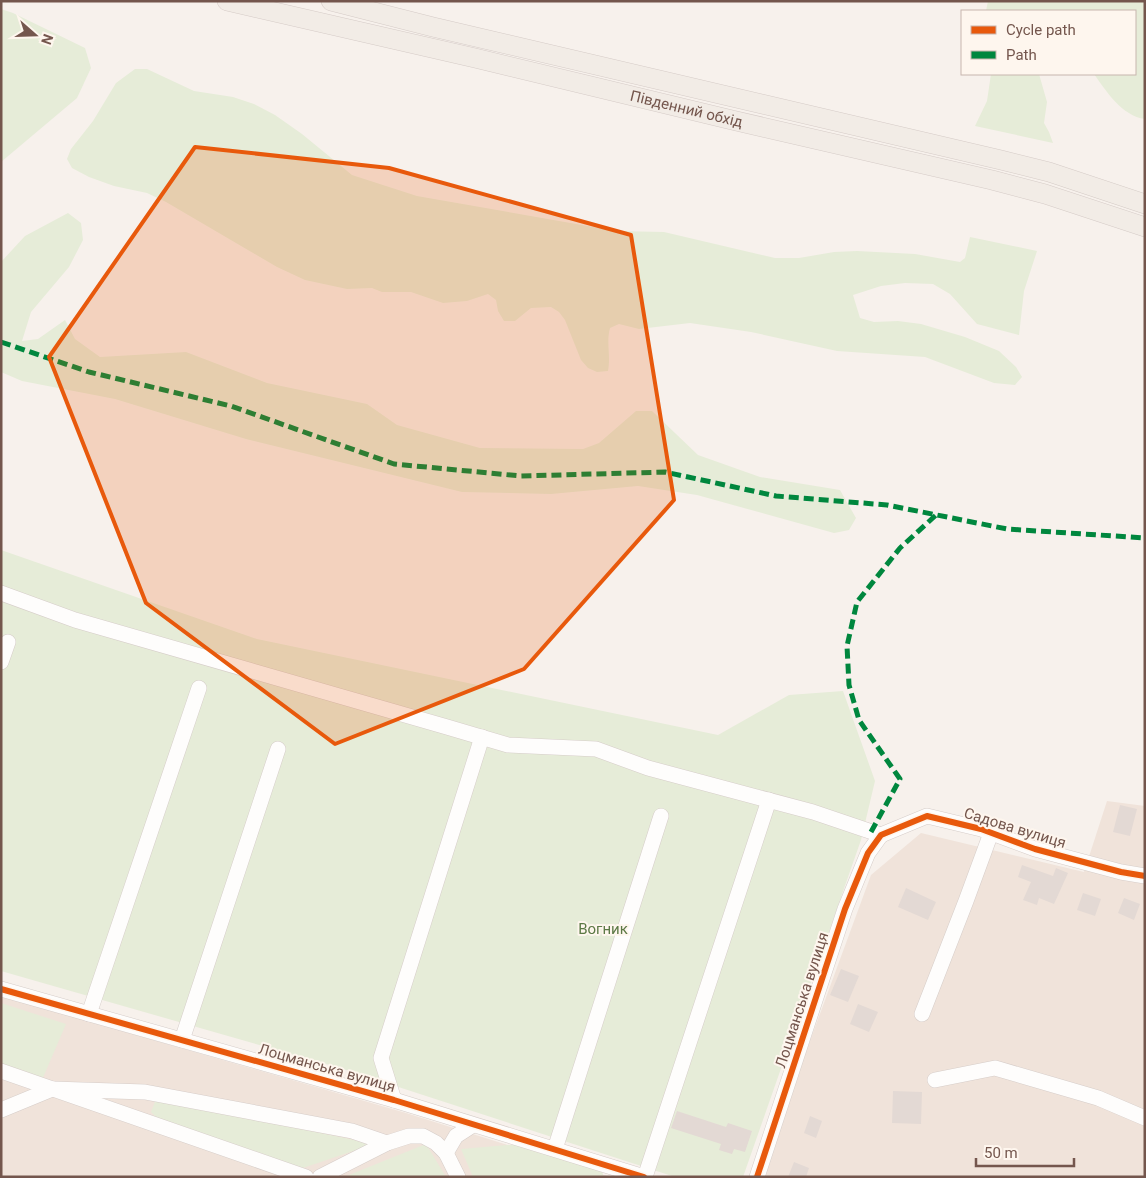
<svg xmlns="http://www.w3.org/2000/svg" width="1146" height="1178" font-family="Roboto,sans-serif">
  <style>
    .residential { fill: #f0e3da }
    .green { fill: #e6ecd8 }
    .building { fill: #e3d9d4 }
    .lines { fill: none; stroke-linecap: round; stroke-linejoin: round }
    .minor-casing { stroke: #d6cdc9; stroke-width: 16 }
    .major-casing { stroke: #d5cbc7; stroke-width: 20 }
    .minor { stroke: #fefdfc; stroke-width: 15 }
    .major { stroke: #f2ece6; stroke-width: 19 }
    .quiet { stroke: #00873e; stroke-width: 5; stroke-dasharray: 10 5; stroke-linecap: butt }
    .cycleway-casing { stroke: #fef6ee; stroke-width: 9 }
    .cycleway { stroke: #e8590c; stroke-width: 6 }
    .marked { fill: #e8590c; fill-opacity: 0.2; stroke: #e8590c; stroke-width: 4; stroke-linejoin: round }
    .labels { text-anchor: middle; stroke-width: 4; stroke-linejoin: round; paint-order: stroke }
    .street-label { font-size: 15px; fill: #74564d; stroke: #fef6ee }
    .park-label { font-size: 15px; fill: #5c7945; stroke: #fef6ee }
  </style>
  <rect width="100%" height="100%" fill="#f7f1ec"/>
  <g class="residential">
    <polygon points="1107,801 1145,806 1145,1177 760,1177 871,875 921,833 1084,872"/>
    <polygon points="1,996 406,1113 610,1177 1,1177"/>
  </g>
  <g class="green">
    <path d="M988,1H1145V119C1122,116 1106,91 1094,74H1135V11H986Z"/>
    <polygon points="1,9 13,13 85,48 91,68 77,98 1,162"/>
    <path d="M135,69H147L194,91L233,97L254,104L275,115L302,134L352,175L417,196L616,231L664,232L775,258H799L834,252L857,251L915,254L960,262L965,258L970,237L1037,251L1024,291L1019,335L977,324L950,294L933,284L905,283L881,286L853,295L860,318L874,322L898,321L921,324L965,337L999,351L1016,367L1022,377L1015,385L994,383L925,357L837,351L751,332L690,323L639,329L619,324L610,328C606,343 611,355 608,371L597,372L588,368L581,360L565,320L559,312L551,307L531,308L515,321H504L498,311L496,300L488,294L467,301L443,303L411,292H382L372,288L347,289L305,280L277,267L166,202L147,193L114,186L89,177L72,168L67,159L71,149L93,121L116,83Z"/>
    <polygon points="991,74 1039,74 1047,102 1044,123 1049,132 1053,143 975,126 987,101"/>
    <polygon points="68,213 81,223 83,240 69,267 31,312 22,341 38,339 65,320 75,339 100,357 186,352 267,383 367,404 397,425 480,448 583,449 599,443 636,411 652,411 698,455 760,477 840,490 856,518 849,530 834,533 697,495 638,486 551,494 462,492 246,439 115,399 22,381 1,372 1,262 25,236"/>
    <polygon points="1,550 257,639 718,735 789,695 843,691 875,781 861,840 743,1177 675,1177 343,1069 1,971"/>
    <polygon points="1,1003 66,1024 42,1080 1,1067"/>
    <polygon points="156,1099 374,1144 303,1168 160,1121 151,1112"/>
    <polygon points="426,1144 446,1177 346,1177 349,1175"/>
    <polygon points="519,1144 601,1169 604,1177 473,1177 461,1149"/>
  </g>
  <g class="building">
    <polygon points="1120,805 1137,809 1130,836 1113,832"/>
    <polygon points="1022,865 1053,876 1056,868 1068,873 1054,904 1039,898 1037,905 1023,900 1031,882 1018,877"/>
    <polygon points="906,888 936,902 928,920 898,907"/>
    <polygon points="1083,893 1101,899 1095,916 1077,910"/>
    <polygon points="1124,898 1140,904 1134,920 1118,913"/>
    <polygon points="841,969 859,976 848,1002 830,995"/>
    <polygon points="858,1004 878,1012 869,1032 850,1024"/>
    <polygon points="893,1091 922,1092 921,1124 892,1123"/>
    <polygon points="677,1111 726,1127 728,1123 752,1131 745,1152 734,1149 732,1154 719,1150 721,1144 671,1128"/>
    <polygon points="810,1116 822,1121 816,1138 804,1133"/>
    <polygon points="794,1162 809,1168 806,1177 788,1177"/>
  </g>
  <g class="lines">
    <defs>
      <g id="minor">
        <polyline points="1,593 75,620 447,727 508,745 596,749 648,768 813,812 881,835"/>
        <polyline points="1,662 8,642"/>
        <polyline points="881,835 927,816 981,829 1035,849 1121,872 1145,876"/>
        <polyline points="1,989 394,1100 644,1177"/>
        <polyline points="89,1014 199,688"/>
        <polyline points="922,1014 966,901 991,833"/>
        <polyline points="182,1040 278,749"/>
        <polyline points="1,1071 306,1177"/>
        <polyline points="935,1080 995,1068 1098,1098 1145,1118"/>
        <polyline points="394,1100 381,1058 482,737"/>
        <polyline points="1,1110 52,1089 145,1092 352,1131 387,1143"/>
        <polyline points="555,1149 661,816"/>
        <polyline points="446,1153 456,1136 473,1125"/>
        <polyline points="320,1177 387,1143 409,1136 423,1136 436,1143 446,1153 458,1177"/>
        <polyline points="645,1177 769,800"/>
        <polyline points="757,1177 845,909 868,853 881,835"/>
      </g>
      <g id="major">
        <path id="s1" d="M227,1L475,58L732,120L992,180L1045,194L1145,227"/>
        <polyline points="331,1 433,27 1001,160 1049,172 1145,204"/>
      </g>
    </defs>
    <use href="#minor" class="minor-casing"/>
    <use href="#major" class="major-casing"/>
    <use href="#minor" class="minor"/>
    <use href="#major" class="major"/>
    <g class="quiet">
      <polyline points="1,342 89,372 231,406 394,464 521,476 665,472 776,496 887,505 1007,529 1145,538"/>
      <polyline points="871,832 900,779 859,720 849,685 847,646 857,602 900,548 936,515"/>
    </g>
    <defs>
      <g id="cycleway">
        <polyline points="1,989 394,1100 644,1177"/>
        <polyline points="757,1177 845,909 868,853 881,835 927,816 981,829 1035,849 1121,872 1145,876"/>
      </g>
    </defs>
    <use href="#cycleway" class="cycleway-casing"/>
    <use href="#cycleway" class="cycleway"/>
  </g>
  <path class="marked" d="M195,147L389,168L631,235L674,500L524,669L335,744L146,603L49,357Z"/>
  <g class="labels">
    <g class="street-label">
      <text dy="5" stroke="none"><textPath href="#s1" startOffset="472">Південний обхід</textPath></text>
      <text transform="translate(1015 828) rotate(17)" y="5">Садова вулиця</text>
      <text transform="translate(802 1000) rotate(-72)" y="5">Лоцманська вулиця</text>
      <text transform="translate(327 1068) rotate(16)" y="5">Лоцманська вулиця</text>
    </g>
    <g class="park-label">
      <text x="603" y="934">Вогник</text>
    </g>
  </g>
  <rect width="1146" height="1178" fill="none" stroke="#74564d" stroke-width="5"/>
  <rect x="961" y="10" width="175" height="65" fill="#fef6ee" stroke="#c7b6ae"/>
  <rect x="971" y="26" width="25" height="8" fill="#e8590c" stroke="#c7b6ae"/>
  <text x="1006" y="35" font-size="15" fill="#74564d">Cycle path</text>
  <rect x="971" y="51" width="25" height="8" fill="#00873e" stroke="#c7b6ae"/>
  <text x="1006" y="60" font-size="15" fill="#74564d">Path</text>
  <g transform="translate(35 35) rotate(110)" stroke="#fef6ee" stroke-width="4" paint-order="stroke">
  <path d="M0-4L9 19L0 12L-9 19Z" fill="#74564d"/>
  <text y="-8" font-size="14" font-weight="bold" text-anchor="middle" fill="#74564d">N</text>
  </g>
  <path d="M976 1158v8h98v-8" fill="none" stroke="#74564d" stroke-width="2.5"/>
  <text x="984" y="1158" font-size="15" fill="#74564d" stroke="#fef6ee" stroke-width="4" paint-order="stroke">50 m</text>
</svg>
